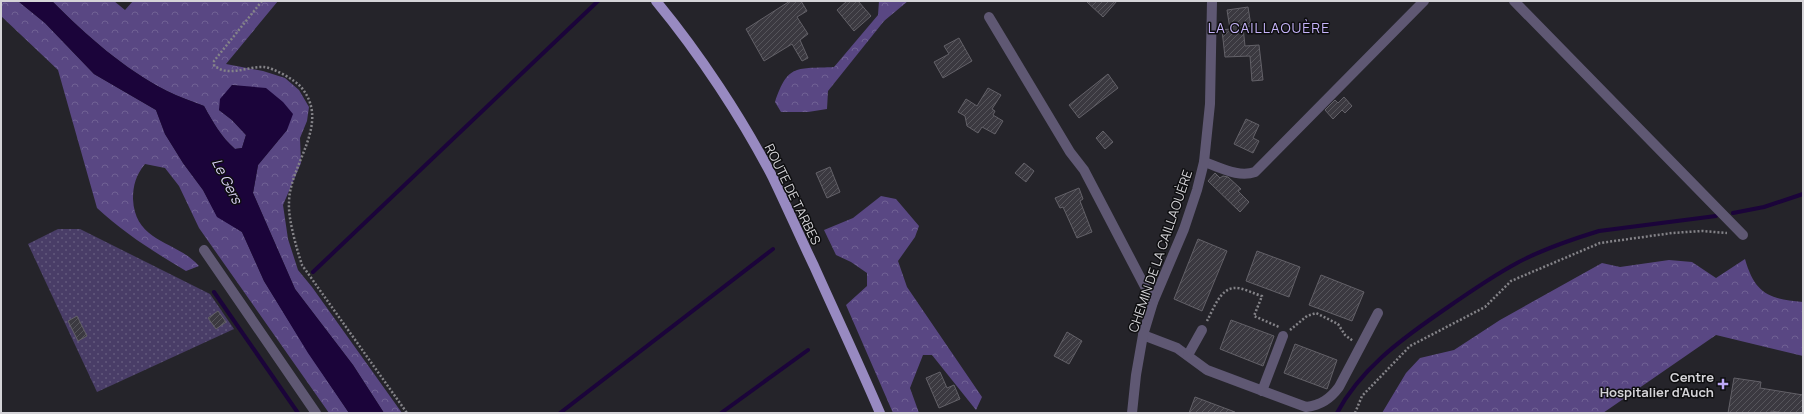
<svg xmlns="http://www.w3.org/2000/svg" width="1804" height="414" font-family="Manrope,sans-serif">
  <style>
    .grass { fill: url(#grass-dots) }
    .forest { fill: url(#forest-crowns) }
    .water { fill: #1b043a }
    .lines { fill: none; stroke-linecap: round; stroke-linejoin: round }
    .stream { stroke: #1b043a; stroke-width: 4 }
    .building { fill: url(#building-hatch); stroke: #636168 }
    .path { stroke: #848388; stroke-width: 2.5; stroke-dasharray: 2 2; stroke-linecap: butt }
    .minor { stroke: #5f5873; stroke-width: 10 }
    .major { stroke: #988ac1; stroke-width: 10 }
    .poi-dot { fill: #bda9f5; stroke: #0e0e10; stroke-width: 1.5 }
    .labels { text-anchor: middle; stroke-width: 3; stroke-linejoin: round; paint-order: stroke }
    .street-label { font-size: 13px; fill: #d5d4d8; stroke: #0e0e10 }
    .poi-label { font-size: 13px; font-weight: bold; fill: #d5d4d8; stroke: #0e0e10; text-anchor: end }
    .neighbourhood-label { font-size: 14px; letter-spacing: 1px; fill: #c6b4fa; stroke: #0e0e10 }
    .water-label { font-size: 14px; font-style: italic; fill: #dcd4f8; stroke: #0e0e10 }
  </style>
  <defs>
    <pattern id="grass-dots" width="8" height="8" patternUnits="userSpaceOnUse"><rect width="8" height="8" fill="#493d67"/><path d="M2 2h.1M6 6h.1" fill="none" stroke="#62587c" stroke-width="1.8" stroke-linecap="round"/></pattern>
    <pattern id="forest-crowns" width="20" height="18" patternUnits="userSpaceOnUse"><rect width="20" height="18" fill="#594783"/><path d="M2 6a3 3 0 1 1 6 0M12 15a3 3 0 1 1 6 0" fill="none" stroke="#706194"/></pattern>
    <pattern id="building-hatch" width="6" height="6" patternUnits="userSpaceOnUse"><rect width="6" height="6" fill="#3b3940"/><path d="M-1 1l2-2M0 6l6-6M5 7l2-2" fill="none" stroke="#56555b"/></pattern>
  </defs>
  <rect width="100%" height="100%" fill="#25242a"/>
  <polygon class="grass" points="58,229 80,229 210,294 234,329 97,392 28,244"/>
  <g class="forest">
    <path d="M1,1H18L45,23L94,74L156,110L165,134L183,163L203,190L217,216L242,232L264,281L308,352L349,413H329L199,228L179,186L165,168L145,164C136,175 133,185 133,199C135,243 176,240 199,266L186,271C154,252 124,233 97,208L58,70L1,16Z"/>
    <path d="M52,1H114L125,10L133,1H278L226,64L263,71L285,78L299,90L309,107L307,121L300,138L301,163L283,205L288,239L298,270L312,287L402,413H384L353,365L295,289L253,193L258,165L287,130L246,87L232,85L219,110L232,120L246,135L242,148L235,149C221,137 213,122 204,106C192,101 179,97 167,91C124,69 87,36 52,1Z"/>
    <path d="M879,1H908L884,21L828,91L827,109L808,112H781L775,102C788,63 797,69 834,67L878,15Z"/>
    <polygon points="881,196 896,199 919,226 915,237 898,261 907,287 982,397 976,410 932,355 923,355 910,388 919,413 893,413 846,305 867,286 867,273 851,262 836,255 824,230 853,218"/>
    <path d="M1745,259C1755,294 1769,299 1803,302V356L1716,335L1603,413H1382L1406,373L1420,358L1454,350L1500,320L1602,263L1620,267L1669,260L1692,262L1716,278Z"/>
  </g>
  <path class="water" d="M18,1H52C87,36 124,69 167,91C179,97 192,101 204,106C213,122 221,137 235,149L242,148L246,135L232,120L219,110L220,99L232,85L266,88L283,102L293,114L287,130L258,165L253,193L295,289L353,365L384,413H349L308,353L264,281L242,232L217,217L203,190L183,163L165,134L156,110L94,74L45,23Z"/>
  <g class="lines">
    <g class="stream">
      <polyline points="1733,213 1764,207 1803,194"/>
      <polyline points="313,272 598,1"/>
      <polyline points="214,292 298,413"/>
      <polyline points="560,413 773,249"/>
      <polyline points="721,413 808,350"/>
      <path d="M1337,413C1360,370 1399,341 1438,314C1464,296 1489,278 1517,263C1541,250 1573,239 1599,231L1716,216"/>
    </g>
  </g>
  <g class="building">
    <polygon points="790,1 801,1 807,11 797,17 808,34 800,40 808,58 802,61 792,44 764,61 746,29"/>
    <polygon points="847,1 858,1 871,16 854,31 837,10"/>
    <polygon points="1086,1 1117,1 1103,17"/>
    <polygon points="1248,7 1251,26 1243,27 1245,46 1259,45 1263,80 1252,81 1250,56 1225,57 1222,30 1230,29 1227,10"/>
    <polygon points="959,38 972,61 943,78 934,62 949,54 944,46"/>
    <polygon points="1108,74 1118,88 1079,118 1069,105"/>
    <polygon points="988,88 1001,95 992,109 995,111 993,115 1003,121 995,134 982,127 978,133 967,126 965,116 958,112 966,99 977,106"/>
    <polygon points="1344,97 1352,106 1345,113 1342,110 1333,119 1325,110 1335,100 1338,103"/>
    <polygon points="1246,119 1259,125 1253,138 1259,141 1253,153 1234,144"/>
    <polygon points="1103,131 1113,142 1105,149 1096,138"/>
    <polygon points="1024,163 1034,171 1026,182 1015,173"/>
    <polygon points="830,167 840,192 827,198 816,173"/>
    <polygon points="1215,173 1220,178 1223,176 1228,177 1241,189 1238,191 1249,202 1240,212 1208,181"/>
    <polygon points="1079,188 1083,199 1080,201 1092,232 1077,238 1063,207 1060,208 1055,198"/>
    <polygon points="1198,239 1227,251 1202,311 1174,299"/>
    <polygon points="1257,251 1300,267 1289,297 1246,281"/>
    <polygon points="1321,275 1364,292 1352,321 1309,305"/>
    <polygon points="218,311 226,322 216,329 208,318"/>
    <polygon points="77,316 87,336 78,341 68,321"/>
    <polygon points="1231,320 1274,336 1263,366 1220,349"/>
    <polygon points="1067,332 1082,341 1069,364 1054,356"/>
    <polygon points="1295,344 1337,360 1327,389 1284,373"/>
    <polygon points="940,372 947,388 954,385 960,399 939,408 926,378"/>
    <polygon points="1734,378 1761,382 1760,388 1803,395 1803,413 1785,413 1771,411 1771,413 1728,413"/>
    <polygon points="1195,397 1235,412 1235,413 1189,413"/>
  </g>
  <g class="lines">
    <g class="path">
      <path d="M262,1L214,61V65C227,78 248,66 264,67C274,68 295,80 301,87C332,124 289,164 289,203C288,219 297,250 302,265L407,413"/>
      <path d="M1207,321C1213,310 1220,289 1234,288C1242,287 1254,294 1262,296L1254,316L1279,327"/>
      <polyline points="1290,330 1307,316 1316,313 1338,324 1345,335 1353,341"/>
      <polyline points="1355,413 1362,396 1410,346 1485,307 1511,281 1600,243 1672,233 1702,231 1727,233"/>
    </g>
    <g class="minor">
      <polyline points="1514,1 1743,235"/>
      <polyline points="989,17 1070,152 1084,170 1153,302"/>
      <path d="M1204,162C1220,167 1238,178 1255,172L1424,1"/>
      <polyline points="204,250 316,413"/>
      <path d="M1143,335L1177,348L1207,370L1306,407C1321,405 1330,399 1339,387L1378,313"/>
      <polyline points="1188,355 1202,330"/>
      <polyline points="1262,391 1283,336"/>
      <polyline points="1132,413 1136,375 1143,335 1153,302 1184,229 1197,190 1204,162 1210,104 1212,1"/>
    </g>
    <path class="major" d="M656,1C699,53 742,118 773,178C787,207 800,237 814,266C836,315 859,364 880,413"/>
  </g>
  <path class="poi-dot" d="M1721 378h4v4h4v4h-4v4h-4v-4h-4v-4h4z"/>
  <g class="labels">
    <g class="street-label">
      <text transform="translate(793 194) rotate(64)" y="5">ROUTE DE TARBES</text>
      <text transform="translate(1160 251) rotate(-71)" y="5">CHEMIN DE LA CAILLAOUÈRE</text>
    </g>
    <g class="poi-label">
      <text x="1714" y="382">Centre<tspan x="1714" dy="15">Hospitalier d'Auch</tspan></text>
    </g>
    <g class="neighbourhood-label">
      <text x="1269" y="33">LA CAILLAOUÈRE</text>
    </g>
    <g class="water-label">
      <text transform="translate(227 181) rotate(63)" y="5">Le Gers</text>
    </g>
  </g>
  <rect width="1804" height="414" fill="none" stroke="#d5d4d8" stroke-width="4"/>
</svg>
